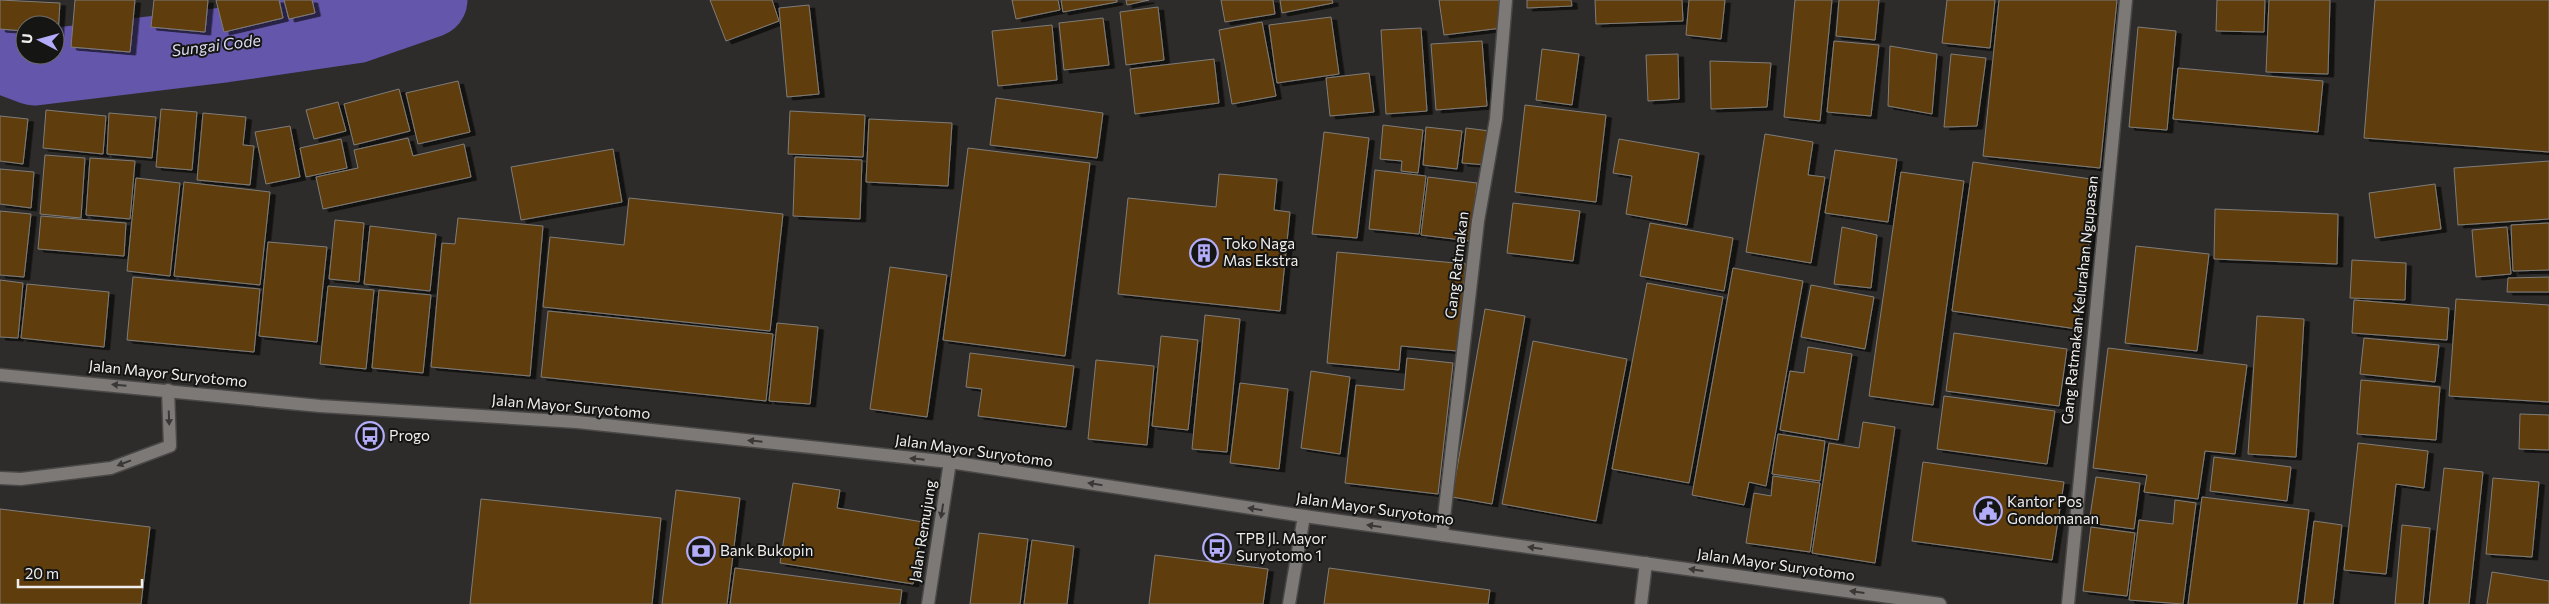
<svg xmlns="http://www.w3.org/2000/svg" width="2549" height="604" font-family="Commissioner,sans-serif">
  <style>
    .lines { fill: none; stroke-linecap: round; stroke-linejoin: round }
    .river { stroke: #6356ab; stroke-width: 75 }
    .building { fill: #5f3c0a; stroke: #7f7d7a; filter: url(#shadow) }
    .service-casing { stroke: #4a4847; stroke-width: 15 }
    .minor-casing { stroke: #4a4847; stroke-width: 15 }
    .secondary-casing { stroke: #4a4847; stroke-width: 15 }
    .service { stroke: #7c7977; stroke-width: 12 }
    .minor { stroke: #7c7977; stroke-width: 12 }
    .secondary { stroke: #7c7977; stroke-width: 12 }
    .oneway { fill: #393837 }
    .labels { text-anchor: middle; stroke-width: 4; stroke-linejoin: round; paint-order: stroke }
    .poi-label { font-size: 15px; fill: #f0eeed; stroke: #151514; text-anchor: start }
    .street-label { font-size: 15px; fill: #f0eeed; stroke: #151514 }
    .water-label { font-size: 16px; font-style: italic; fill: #dcdbf3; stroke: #151514 }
  </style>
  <defs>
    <filter id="shadow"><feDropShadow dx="5.5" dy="3" stdDeviation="0" flood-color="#0009"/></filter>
  </defs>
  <rect width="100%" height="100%" fill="#2e2c2a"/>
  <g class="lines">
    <polyline class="river" points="0,55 34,68 224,45 355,26 430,0"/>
  </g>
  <g class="building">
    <polygon points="0,0 60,3 58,34 55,33 55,25 25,25 25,31 0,29"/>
    <polygon points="75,0 135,0 130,52 71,47"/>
    <polygon points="154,0 208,0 205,32 151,27"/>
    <polygon points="216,0 279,0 283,18 224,32"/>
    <polygon points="284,0 312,0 315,13 289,19"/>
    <polygon points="710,0 772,0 779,21 726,41"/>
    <polygon points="1012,0 1058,0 1060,10 1016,19"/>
    <polygon points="1061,0 1117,0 1117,2 1063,12"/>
    <polygon points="1126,0 1149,0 1127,5"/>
    <polygon points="1221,0 1273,0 1275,14 1225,22"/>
    <polygon points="1280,0 1332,0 1333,3 1282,13"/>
    <polygon points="1439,0 1499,0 1502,28 1444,35"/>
    <polygon points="1527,0 1571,0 1572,6 1527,8"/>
    <polygon points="1595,0 1682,0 1683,21 1596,24"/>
    <polygon points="1689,0 1725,0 1721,39 1686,35"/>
    <polygon points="1795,0 1832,0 1820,121 1784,117"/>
    <polygon points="1839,0 1879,0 1875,40 1836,36"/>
    <polygon points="1947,0 1995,0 1990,48 1942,43"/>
    <polygon points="1999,0 2117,0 2100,168 1983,156"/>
    <polygon points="2217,0 2265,0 2264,32 2216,31"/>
    <polygon points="2269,0 2330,0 2328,74 2266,72"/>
    <polygon points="2375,0 2549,0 2549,152 2364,138"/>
    <polygon points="809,5 819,94 787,97 779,8"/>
    <polygon points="1158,7 1164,60 1126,65 1120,12"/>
    <polygon points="1331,17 1339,74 1277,83 1269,25"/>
    <polygon points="1103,18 1109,65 1064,70 1059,23"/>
    <polygon points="1262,22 1276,96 1232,104 1219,30"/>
    <polygon points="1052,25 1057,80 998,86 992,31"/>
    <polygon points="2138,27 2176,31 2167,130 2129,127"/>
    <polygon points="1421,28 1427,111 1386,114 1381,30"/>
    <polygon points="1482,41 1487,106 1436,110 1431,44"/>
    <polygon points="1834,41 1879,45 1871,116 1827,112"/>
    <polygon points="1890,46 1937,54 1932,114 1888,106"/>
    <polygon points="1542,49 1579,54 1572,105 1536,100"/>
    <polygon points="1678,54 1679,99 1648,101 1646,55"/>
    <polygon points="1951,54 1986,58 1977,126 1944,127"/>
    <polygon points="1214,59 1219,103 1135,114 1130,69"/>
    <polygon points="1710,61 1771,63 1767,107 1711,109"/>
    <polygon points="2178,68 2323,81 2318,132 2173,119"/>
    <polygon points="1369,73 1374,112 1330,116 1326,78"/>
    <polygon points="458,81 470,132 418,144 406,93"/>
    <polygon points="399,89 410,131 354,145 344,104"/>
    <polygon points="996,98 1103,113 1097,158 990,145"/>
    <polygon points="338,102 346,131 314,139 306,110"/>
    <polygon points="1525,105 1606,115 1596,202 1515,192"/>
    <polygon points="161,109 197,112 192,170 156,167"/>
    <polygon points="46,110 106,116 103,154 43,148"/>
    <polygon points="790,111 865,115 863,157 788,154"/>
    <polygon points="109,113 156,117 152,158 107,154"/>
    <polygon points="203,113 246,117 243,145 254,146 250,185 197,180"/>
    <polygon points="0,116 28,119 23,164 0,161"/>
    <polygon points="869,119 952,123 948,186 866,182"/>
    <polygon points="1383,125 1423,130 1418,173 1401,171 1402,161 1380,159"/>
    <polygon points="290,126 300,177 266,184 255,132"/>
    <polygon points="1426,127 1462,131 1457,169 1423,165"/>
    <polygon points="1466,128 1490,131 1487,165 1462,163"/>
    <polygon points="1324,132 1369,138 1357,238 1312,234"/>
    <polygon points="1765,134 1813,142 1808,175 1825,177 1811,263 1746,252"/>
    <polygon points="408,138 413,156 464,144 471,177 323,209 316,177 358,168 354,150"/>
    <polygon points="341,139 347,168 306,177 300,148"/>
    <polygon points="1619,139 1699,153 1687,225 1626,214 1632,176 1613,173"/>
    <polygon points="968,148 1090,163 1065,356 943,340"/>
    <polygon points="613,149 622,202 521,220 511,167"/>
    <polygon points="1835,150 1897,159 1888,222 1825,213"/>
    <polygon points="45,155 85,158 81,218 40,214"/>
    <polygon points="795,157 862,160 860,219 793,216"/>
    <polygon points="90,158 135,161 130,219 86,215"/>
    <polygon points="2549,161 2549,219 2458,225 2454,168"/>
    <polygon points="1973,162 2098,180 2077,329 1952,311"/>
    <polygon points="0,169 34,172 31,208 0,204"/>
    <polygon points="1375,170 1426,176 1419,234 1369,229"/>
    <polygon points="1901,172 1964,181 1933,405 1869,396"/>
    <polygon points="1219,174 1277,179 1274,210 1290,212 1280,311 1118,294 1128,198 1216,207"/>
    <polygon points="1428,177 1477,183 1470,241 1421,235"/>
    <polygon points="136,178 180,183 170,276 127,271"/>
    <polygon points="184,182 270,192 260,285 174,276"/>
    <polygon points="2435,184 2441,229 2375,238 2369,193"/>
    <polygon points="629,198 783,214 770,331 543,307 550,237 624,245"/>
    <polygon points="1513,203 1580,211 1573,261 1507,253"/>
    <polygon points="2215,209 2338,214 2337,264 2214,259"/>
    <polygon points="0,211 31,214 24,277 0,275"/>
    <polygon points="41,216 126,223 124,256 38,249"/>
    <polygon points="458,218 543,226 530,376 431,367 442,243 455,244"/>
    <polygon points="335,220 364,223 359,282 329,279"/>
    <polygon points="1650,223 1733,238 1724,291 1640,276"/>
    <polygon points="2549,223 2549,270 2513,271 2511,225"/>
    <polygon points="370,226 436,234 430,291 364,284"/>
    <polygon points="1842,227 1877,235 1871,288 1834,284"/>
    <polygon points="2507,227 2511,274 2476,277 2472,230"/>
    <polygon points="268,242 327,247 317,342 259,336"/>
    <polygon points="2136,246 2209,254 2197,351 2125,343"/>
    <polygon points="1337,252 1466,264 1457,351 1401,346 1399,370 1327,363"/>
    <polygon points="2352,260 2406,263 2405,300 2350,298"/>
    <polygon points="890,267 947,275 927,417 870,409"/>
    <polygon points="1733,268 1803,281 1766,486 1749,482 1744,505 1692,495"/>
    <polygon points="133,277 260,289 254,352 127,340"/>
    <polygon points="2549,277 2549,292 2507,292 2508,278"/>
    <polygon points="0,280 23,283 18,338 0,337"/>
    <polygon points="1647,283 1723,297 1689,483 1612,469"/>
    <polygon points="27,284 109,292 104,347 21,338"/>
    <polygon points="1811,285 1874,297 1865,349 1801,337"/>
    <polygon points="328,286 374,290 366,369 320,364"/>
    <polygon points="379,290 431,295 423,373 372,368"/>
    <polygon points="2456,299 2549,305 2549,402 2449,396"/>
    <polygon points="2354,300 2449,308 2447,340 2352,333"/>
    <polygon points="1485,309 1525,316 1492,504 1452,497"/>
    <polygon points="548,311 773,334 766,401 541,377"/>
    <polygon points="1205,315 1240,319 1227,452 1192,449"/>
    <polygon points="2257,316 2304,319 2296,457 2248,454"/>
    <polygon points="777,323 818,327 810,404 769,401"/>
    <polygon points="1954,333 2067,349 2059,406 1946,391"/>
    <polygon points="1161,336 1198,340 1188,430 1152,426"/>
    <polygon points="2364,338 2439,345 2435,382 2360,374"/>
    <polygon points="1533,341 1627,359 1596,521 1502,504"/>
    <polygon points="1808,347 1852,354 1838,440 1780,430 1790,371 1804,373"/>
    <polygon points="2108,348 2247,365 2235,454 2205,451 2198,499 2144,492 2147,475 2093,468"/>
    <polygon points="970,353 1074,366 1066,427 978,416 982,389 966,387"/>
    <polygon points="1407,358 1453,363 1438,494 1345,483 1356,385 1404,390"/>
    <polygon points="1096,360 1154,366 1147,445 1088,439"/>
    <polygon points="1311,371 1350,377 1340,454 1301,448"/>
    <polygon points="2361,380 2440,387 2436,440 2357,434"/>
    <polygon points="1240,383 1288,389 1279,469 1230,463"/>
    <polygon points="1944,396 2055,411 2047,464 1937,449"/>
    <polygon points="2520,414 2549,415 2549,450 2519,449"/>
    <polygon points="1863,422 1895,427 1875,563 1812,553 1829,443 1859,448"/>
    <polygon points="1778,434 1825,441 1820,481 1772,474"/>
    <polygon points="2358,443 2428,451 2424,488 2396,484 2386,574 2344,570"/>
    <polygon points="2214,457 2291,467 2287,501 2210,491"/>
    <polygon points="1923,462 2064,482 2052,560 1912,541"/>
    <polygon points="2444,468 2483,472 2469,604 2429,604"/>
    <polygon points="1773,476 1820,483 1810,552 1746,543 1754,493 1771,496"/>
    <polygon points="2096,477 2140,483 2134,529 2089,523"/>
    <polygon points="2493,478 2539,482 2532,557 2486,554"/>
    <polygon points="793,483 840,490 837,508 923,522 913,584 780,563"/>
    <polygon points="676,490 740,498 727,604 662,604"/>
    <polygon points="2202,497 2309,510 2297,604 2188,604"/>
    <polygon points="481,499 661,518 652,604 470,604"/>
    <polygon points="2175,500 2196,503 2183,604 2129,600 2139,520 2173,524"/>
    <polygon points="0,509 150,527 141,604 0,604"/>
    <polygon points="2314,521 2342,525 2333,604 2304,604"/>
    <polygon points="2402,525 2430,528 2423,604 2395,604"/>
    <polygon points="2091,527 2135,533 2127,596 2083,591"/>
    <polygon points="979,533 1028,539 1020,604 970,604"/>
    <polygon points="1032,540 1074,546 1067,604 1024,604"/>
    <polygon points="1155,555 1268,569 1263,604 1149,604"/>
    <polygon points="735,568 902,590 900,604 730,604"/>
    <polygon points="1329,568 1490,590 1488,604 1324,604"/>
    <polygon points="2492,572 2549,581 2549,604 2487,604"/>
  </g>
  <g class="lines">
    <defs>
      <polyline id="service" points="0,478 21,479 111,468 170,446 168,390"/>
      <g id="minor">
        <polyline points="1442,535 1478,221 1496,119 1506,0"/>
        <polyline points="928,604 950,462"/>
        <polyline points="1289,604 1304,516"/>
        <polyline points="1641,604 1646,563"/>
        <polyline points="2068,604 2126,0"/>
      </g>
      <polyline id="secondary" points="0,375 320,406 577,422 950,462 1304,516 1940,604"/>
    </defs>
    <use href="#service" class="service-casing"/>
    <use href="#minor" class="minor-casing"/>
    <use href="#secondary" class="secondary-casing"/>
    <use href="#service" class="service"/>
    <use href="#minor" class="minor"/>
    <use href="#secondary" class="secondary"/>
  </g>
  <defs><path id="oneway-solid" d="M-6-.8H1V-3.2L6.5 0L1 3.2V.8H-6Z" transform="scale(1.25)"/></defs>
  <g class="oneway">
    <use href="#oneway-solid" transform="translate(119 385) rotate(-175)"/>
    <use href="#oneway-solid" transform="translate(169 418) rotate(88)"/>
    <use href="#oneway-solid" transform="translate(755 441) rotate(-174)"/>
    <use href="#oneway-solid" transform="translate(917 459) rotate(-174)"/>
    <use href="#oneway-solid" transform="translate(124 463) rotate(159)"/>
    <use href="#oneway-solid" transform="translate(1095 484) rotate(-171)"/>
    <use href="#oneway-solid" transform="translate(1255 509) rotate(-171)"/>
    <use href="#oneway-solid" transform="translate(942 511) rotate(99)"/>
    <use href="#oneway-solid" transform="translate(1374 526) rotate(-172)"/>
    <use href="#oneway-solid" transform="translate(1535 548) rotate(-172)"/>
    <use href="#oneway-solid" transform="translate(1696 570) rotate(-172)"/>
    <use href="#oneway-solid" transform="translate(1857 592) rotate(-172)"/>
  </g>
  <defs>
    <symbol id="building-ring" viewBox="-11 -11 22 22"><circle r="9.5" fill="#151514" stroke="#b3acf9" stroke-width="1.5"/><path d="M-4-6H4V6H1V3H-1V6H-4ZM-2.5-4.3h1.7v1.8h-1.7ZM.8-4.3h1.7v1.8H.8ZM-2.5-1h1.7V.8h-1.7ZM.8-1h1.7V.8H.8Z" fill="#b3acf9"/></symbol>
    <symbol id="bus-ring" viewBox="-11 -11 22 22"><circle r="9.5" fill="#151514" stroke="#b3acf9" stroke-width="1.5"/><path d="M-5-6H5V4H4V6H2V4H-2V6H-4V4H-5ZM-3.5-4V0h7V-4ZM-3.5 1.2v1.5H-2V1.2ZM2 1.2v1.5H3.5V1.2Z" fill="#b3acf9"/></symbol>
    <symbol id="civic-ring" viewBox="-11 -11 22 22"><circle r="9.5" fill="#151514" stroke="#b3acf9" stroke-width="1.5"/><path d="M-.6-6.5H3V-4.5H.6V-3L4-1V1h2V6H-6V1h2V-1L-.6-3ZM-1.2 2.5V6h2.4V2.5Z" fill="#b3acf9"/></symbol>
    <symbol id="bank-ring" viewBox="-11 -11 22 22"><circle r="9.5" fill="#151514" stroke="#b3acf9" stroke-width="1.5"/><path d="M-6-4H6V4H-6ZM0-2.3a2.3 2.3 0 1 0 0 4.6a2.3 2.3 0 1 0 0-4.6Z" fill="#b3acf9"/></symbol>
  </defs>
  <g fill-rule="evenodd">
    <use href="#building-ring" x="1188" y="237" width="32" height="32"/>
    <use href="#bus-ring" x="354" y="420" width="32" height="32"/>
    <use href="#civic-ring" x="1972" y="495" width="32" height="32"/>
    <use href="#bus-ring" x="1201" y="532" width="32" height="32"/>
    <use href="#bank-ring" x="685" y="535" width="32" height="32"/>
  </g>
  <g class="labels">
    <g class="poi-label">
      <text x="1223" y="249">Toko Naga<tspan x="1223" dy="17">Mas Ekstra</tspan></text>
      <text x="389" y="441">Progo</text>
      <text x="2007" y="507">Kantor Pos<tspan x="2007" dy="17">Gondomanan</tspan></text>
      <text x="1236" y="544">TPB Jl. Mayor<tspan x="1236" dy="17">Suryotomo 1</tspan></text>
      <text x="720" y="556">Bank Bukopin</text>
    </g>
    <g class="street-label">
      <text transform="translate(1457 265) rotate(-83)" y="5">Gang Ratmakan</text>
      <text transform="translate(2080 300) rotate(-84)" y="5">Gang Ratmakan Kelurahan Ngupasan</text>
      <text transform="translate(168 374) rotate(6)" y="5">Jalan Mayor Suryotomo</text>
      <text transform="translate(571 407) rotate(5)" y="5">Jalan Mayor Suryotomo</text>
      <text transform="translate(974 451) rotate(8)" y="5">Jalan Mayor Suryotomo</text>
      <text transform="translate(1375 509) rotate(8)" y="5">Jalan Mayor Suryotomo</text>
      <text transform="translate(923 531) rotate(-81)" y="5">Jalan Remujung</text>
      <text transform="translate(1776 565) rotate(8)" y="5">Jalan Mayor Suryotomo</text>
    </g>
    <g class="water-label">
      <text transform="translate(216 45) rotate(-7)" y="6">Sungai Code</text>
    </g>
  </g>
  <g transform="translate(40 40) rotate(276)"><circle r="24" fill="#151514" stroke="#6d6c6b"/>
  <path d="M0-4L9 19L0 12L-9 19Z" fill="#b3acf9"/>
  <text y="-8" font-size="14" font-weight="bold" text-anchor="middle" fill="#f0eeed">U</text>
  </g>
  <path d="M18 579v8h124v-8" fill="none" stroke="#f0eeed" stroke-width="2.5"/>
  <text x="25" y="579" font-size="15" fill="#f0eeed" stroke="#151514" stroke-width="4" paint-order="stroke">20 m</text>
</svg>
